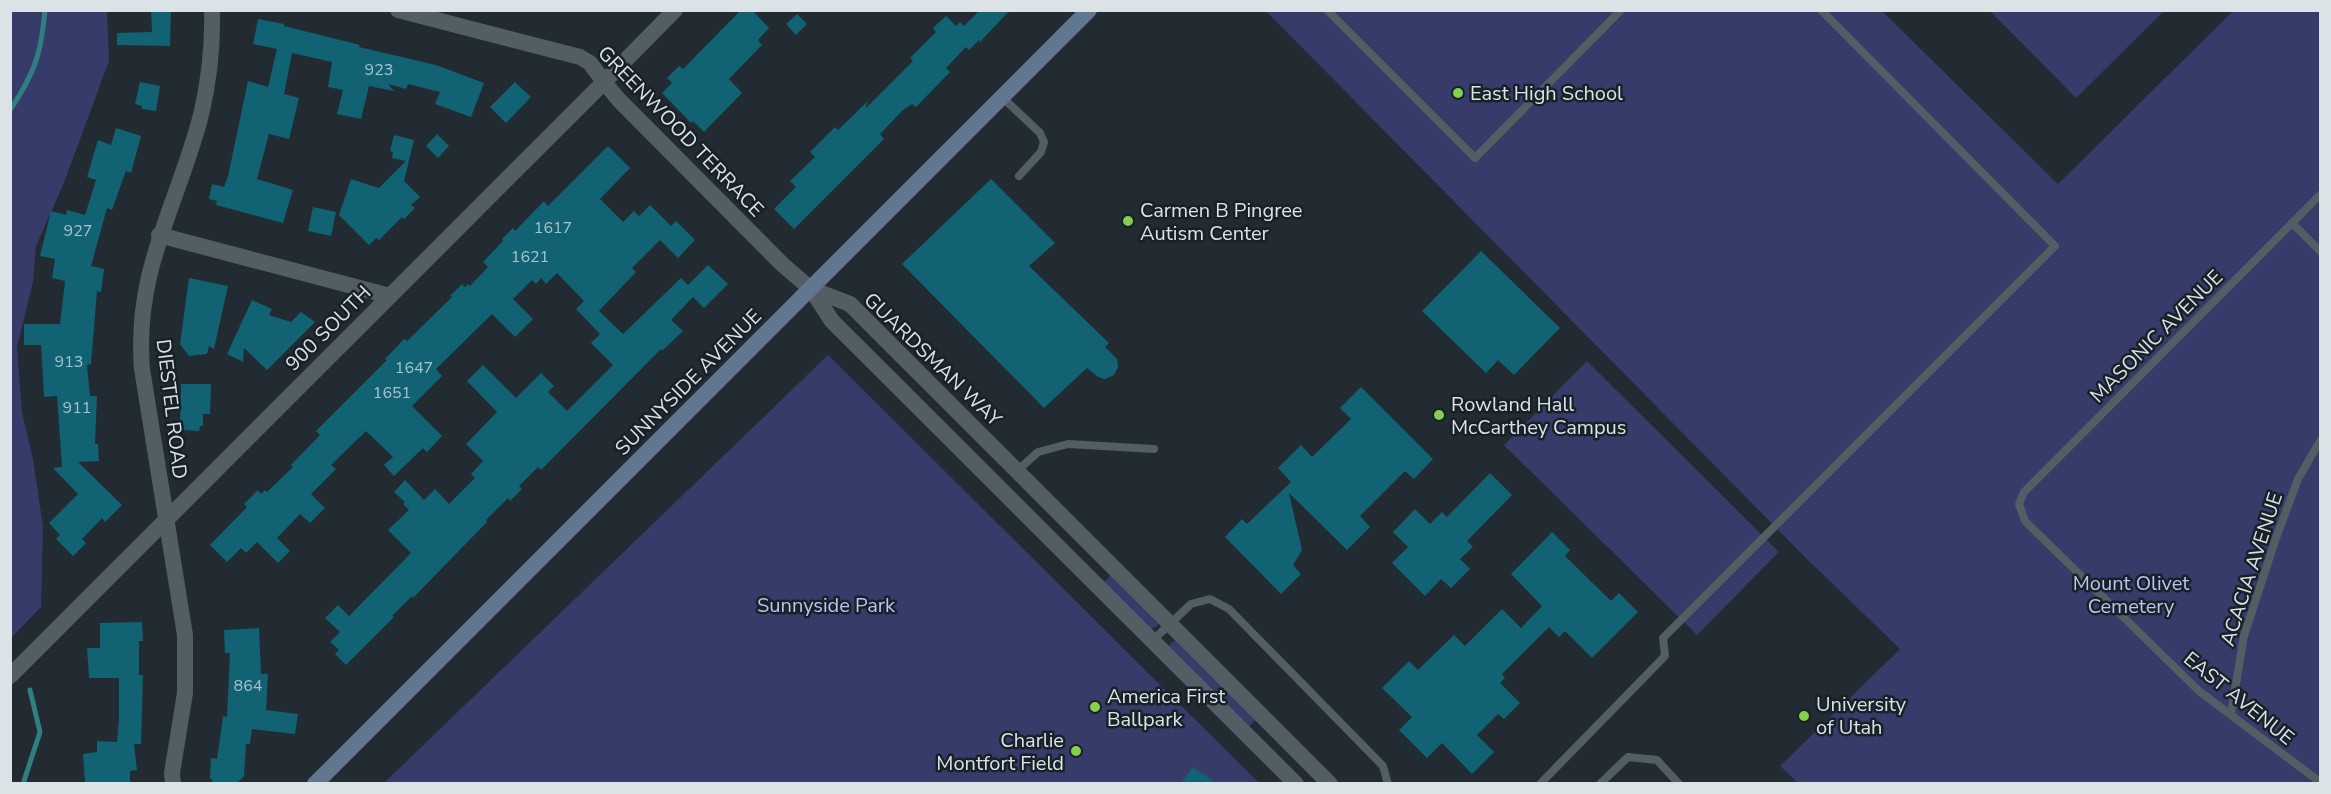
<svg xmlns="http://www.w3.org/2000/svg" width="2331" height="794" font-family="'Nunito Sans',sans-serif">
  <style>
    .green { fill: #373b6a }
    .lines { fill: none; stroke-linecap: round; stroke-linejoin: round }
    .stream { stroke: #307f80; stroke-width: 5 }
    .building { fill: #116273 }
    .service { stroke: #525d64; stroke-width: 8 }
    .minor { stroke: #525d64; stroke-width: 16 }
    .tertiary { stroke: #525d64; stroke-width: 16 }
    .secondary { stroke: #61768f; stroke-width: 16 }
    .poi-dot { fill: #85cf4d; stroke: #172127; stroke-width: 2 }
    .labels { text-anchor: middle; stroke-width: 5; stroke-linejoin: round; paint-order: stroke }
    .number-label { font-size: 16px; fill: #a9c3ca }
    .poi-label { font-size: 20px; fill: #dce3e7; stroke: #172127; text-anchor: start }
    .street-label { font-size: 20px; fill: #dce3e7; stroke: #172127 }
    .park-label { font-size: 20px; fill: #bcc3f0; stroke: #172127 }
  </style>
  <rect width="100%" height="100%" fill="#212b31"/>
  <g class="green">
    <polygon points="11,11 107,11 109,61 63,185 36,246 33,282 17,347 22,413 33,459 43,527 41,607 11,638"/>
    <polygon points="1266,11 1882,11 2058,184 2233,11 2320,11 2320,783 1798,783 1780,766 1900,649 1806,558"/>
    <polygon points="1990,11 2164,11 2076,98"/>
    <polygon points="828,355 1259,783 383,784"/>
    <polygon points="1587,361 1779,552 1697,635 1504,445"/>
    <polygon points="1110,576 1114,576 1158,624 1157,627 1150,629 1104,582"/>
    <polygon points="1176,640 1257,719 1247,728 1170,649 1170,644"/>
  </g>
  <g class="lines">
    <g class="stream">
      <path d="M10,110C35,73 41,54 45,10"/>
      <polyline points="23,784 40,732 30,690"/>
    </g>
  </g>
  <g class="building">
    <polygon points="151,10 171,10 170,46 117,45 117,33 152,32"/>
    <polygon points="741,10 752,10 769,28 758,40 762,45 729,79 742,93 704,132 693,121 691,123 662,93 672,83 667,78 679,66 683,69"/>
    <polygon points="980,10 1010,10 980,42 979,40 969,50 966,47 946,68 950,72 916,107 912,104 903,110 880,134 884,139 794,229 774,209 796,187 790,181 815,157 810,152 835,127 838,130 868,101 865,109 913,61 910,58 936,32 933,28 946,16 956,26 960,22 964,26"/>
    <polygon points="797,14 807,24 796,35 786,24"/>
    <polygon points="258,19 284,24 284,26 360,45 359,47 436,65 484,83 471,117 435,104 440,92 408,84 406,89 388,84 394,91 369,86 361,119 337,114 343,90 328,87 332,62 292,53 284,94 299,98 289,139 269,134 257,179 293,190 283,223 216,205 217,201 209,199 212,184 224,187 228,176 248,81 268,87 277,49 253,44"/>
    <polygon points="140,82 160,86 156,111 142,109 142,106 135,104"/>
    <polygon points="515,82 531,97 506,123 490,107"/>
    <polygon points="116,128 141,136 131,173 126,171 112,210 107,208 91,266 104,269 101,292 97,291 91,364 87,365 90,396 97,396 95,444 98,444 99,461 78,462 122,505 105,522 102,518 82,539 86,543 73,556 56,539 60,535 49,523 78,494 53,468 62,467 57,396 44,397 41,345 24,345 24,324 60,324 65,281 52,278 55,259 40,256 51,211 66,215 67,210 85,215 96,180 87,177 98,140 111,145"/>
    <polygon points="437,134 449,146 438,158 426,146"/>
    <polygon points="394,135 414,140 404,181 420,197 411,205 415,208 404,219 402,217 379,240 376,238 369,245 339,215 351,179 379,188 406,161 392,158 393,152 390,151"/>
    <polygon points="608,146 630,168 600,199 623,222 634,211 639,216 650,205 671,226 676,221 695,240 678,258 660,240 632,268 636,272 599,311 623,334 681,278 688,285 708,265 728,284 704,308 693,297 671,320 683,331 662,351 661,349 541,470 538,467 519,486 522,489 510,501 508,498 486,520 487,522 413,598 412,596 392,616 394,617 346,665 335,654 339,650 330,642 340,632 325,618 338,605 349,616 411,553 388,530 409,510 403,504 405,502 394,492 405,480 424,500 435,489 449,504 475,478 471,474 483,461 466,444 497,412 467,381 483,365 516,398 541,373 554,386 548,392 567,411 613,365 591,343 600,334 576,309 584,301 557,273 546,284 541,278 536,284 532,280 513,299 533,319 515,337 492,314 436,369 442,376 412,406 442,436 427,452 423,448 394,476 384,465 393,457 366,431 331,465 336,469 311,494 325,508 310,523 300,514 277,538 290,551 278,563 257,542 246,553 241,548 227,562 210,545 247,507 244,504 258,490 261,494 265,490 267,492 293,467 291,465 320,435 316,431 387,360 385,359 404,339 407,341 452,297 450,296 462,284 465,287 468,284 470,286 488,267 483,262 503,241 502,239 513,228 515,231 544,201 548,206"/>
    <polygon points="991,179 1055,243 1029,266 1109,343 1105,347 1117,359 1118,367 1114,375 1105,379 1098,377 1087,368 1044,408 902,264"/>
    <polygon points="313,207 336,212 331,236 308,231"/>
    <polygon points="1481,251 1560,328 1514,375 1498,360 1486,373 1422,311"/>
    <polygon points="189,278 228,286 214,349 209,346 207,354 189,356 180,344"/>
    <polygon points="252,300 272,309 269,315 291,322 301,312 315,322 267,370 244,348 243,362 227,354"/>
    <polygon points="181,384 211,384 210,414 203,414 203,426 200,426 199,431 183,430 183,424 180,424"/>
    <polygon points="1361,387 1433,459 1414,479 1405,471 1360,516 1370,527 1347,550 1289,493 1302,550 1293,565 1301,574 1281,594 1225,537 1242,519 1247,524 1291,482 1278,468 1301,445 1312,457 1351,419 1340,408"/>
    <polygon points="1490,473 1512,495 1467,541 1473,547 1460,559 1470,569 1451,588 1441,579 1425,596 1392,563 1408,547 1393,532 1415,509 1430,524 1442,512 1447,517"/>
    <polygon points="1552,532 1570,550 1565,556 1611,601 1619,593 1638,612 1592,658 1565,631 1559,637 1549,627 1502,674 1505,678 1500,683 1520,703 1504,719 1498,714 1477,735 1494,752 1472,774 1442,743 1427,758 1399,730 1412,717 1382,688 1409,661 1418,670 1454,635 1465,646 1502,609 1521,628 1542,606 1511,574"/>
    <polygon points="142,622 143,641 139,641 139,675 143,675 141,744 134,744 137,770 130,771 130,783 85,783 83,754 97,752 97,741 117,742 119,719 119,678 89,678 87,648 100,648 100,623"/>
    <polygon points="259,628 261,674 268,674 266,710 298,714 295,734 252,729 250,744 246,744 244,776 237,783 212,783 212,779 210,779 211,758 217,759 223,716 227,717 230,653 225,653 224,630"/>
    <polygon points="1193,767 1216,783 1181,783"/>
  </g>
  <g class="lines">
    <g class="service">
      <polyline points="1327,10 1475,158 1621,10"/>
      <polyline points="1002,97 1040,133 1044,142 1041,152 1019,176"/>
      <polyline points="2320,195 2024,492 2019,504 2025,521 2199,691 2320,782"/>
      <polyline points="2292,223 2320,251"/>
      <polyline points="1017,471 1038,452 1068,444 1154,449"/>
      <polyline points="1153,640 1191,604 1210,599 1229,609 1383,766 1388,784"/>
      <polyline points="2231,713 2244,636 2276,538 2298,479 2320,441"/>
      <polyline points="1540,784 1665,656 1663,638 2055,246 1821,10"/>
      <polyline points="1600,784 1628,757 1657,760 1679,784"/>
    </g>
    <g class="minor">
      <polyline points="159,235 390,296"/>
      <polyline points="10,676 604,82 590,63 580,57 398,10"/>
      <path d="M173,784L172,773L185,693V635L142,369C134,270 177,207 201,115C209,81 213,46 212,10"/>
    </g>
    <g class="tertiary">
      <polyline points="675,10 604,82 619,100 783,265 811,289 832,321 1296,784"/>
      <polyline points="811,289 850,304 1330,784"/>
    </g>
    <polyline class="secondary" points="315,784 1089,10"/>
  </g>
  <g class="poi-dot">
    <circle cx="1458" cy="93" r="6"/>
    <circle cx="1128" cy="221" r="6"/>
    <circle cx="1439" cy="415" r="6"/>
    <circle cx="1095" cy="707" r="6"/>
    <circle cx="1804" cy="716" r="6"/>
    <circle cx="1076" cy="751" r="6"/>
  </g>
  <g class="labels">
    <g class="number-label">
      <text x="379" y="75">923</text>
      <text x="553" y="233">1617</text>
      <text x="78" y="236">927</text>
      <text x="530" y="262">1621</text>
      <text x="69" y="367">913</text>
      <text x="414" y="373">1647</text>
      <text x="392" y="398">1651</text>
      <text x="77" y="413">911</text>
      <text x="248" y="691">864</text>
    </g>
    <g class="poi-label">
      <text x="1470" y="100">East High School</text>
      <text x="1140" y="217">Carmen B Pingree<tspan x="1140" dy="23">Autism Center</tspan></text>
      <text x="1451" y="411">Rowland Hall<tspan x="1451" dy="23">McCarthey Campus</tspan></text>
      <text x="1107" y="703">America First<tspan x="1107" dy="23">Ballpark</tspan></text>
      <text x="1816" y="711">University<tspan x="1816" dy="23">of Utah</tspan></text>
      <text x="1064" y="747" text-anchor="end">Charlie<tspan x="1064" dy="23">Montfort Field</tspan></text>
    </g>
    <g class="street-label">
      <text transform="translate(681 131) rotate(46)" y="7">GREENWOOD TERRACE</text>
      <text transform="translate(328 328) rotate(-45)" y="7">900 SOUTH</text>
      <text transform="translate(2156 336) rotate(-45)" y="7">MASONIC AVENUE</text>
      <text transform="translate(933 359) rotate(44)" y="7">GUARDSMAN WAY</text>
      <text transform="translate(688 382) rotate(-45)" y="7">SUNNYSIDE AVENUE</text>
      <text transform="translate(172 409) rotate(83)" y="7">DIESTEL ROAD</text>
      <text transform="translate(2251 569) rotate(-72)" y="7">ACACIA AVENUE</text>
      <text transform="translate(2239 698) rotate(39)" y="7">EAST AVENUE</text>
    </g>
    <g class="park-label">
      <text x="2131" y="590">Mount Olivet<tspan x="2131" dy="23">Cemetery</tspan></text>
      <text x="826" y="612">Sunnyside Park</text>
    </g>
  </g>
  <rect width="2331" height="794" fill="none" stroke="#dce3e7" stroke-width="24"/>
</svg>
